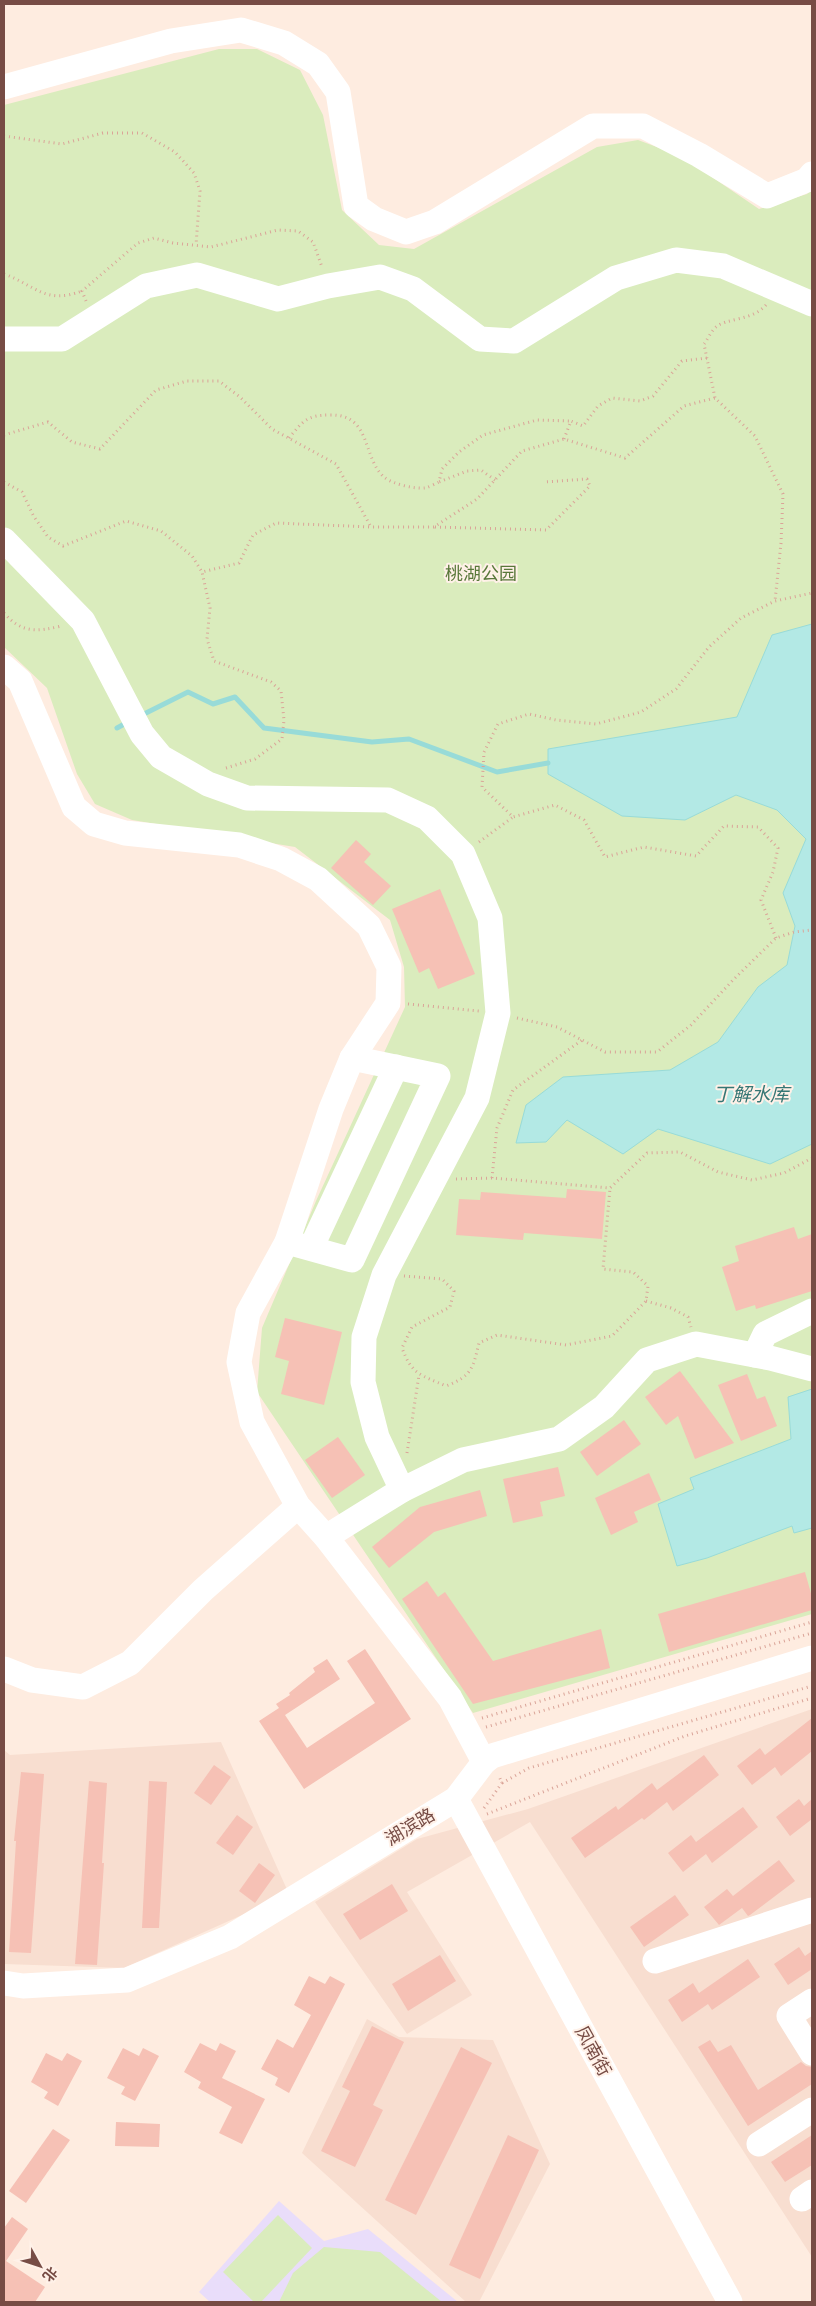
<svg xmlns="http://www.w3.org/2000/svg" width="816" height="2306" font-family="'Asap Condensed','Noto Sans SC',sans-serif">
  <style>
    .residential { fill: #f8ded0 }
    .education { fill: #e9ddfa }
    .green { fill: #daecbd }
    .water { fill: #b3e9e5; stroke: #98dbd8 }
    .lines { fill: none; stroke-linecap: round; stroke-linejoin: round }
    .stream { stroke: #98dbd8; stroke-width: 5 }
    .building { fill: #f6c1b5 }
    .path { stroke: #daa498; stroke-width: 3; stroke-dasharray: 1 4; stroke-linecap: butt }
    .minor { stroke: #fff; stroke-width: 25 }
    .labels { text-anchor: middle; stroke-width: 4; stroke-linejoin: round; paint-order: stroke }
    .park-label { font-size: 18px; fill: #59783a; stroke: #fff1e8 }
    .street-label { font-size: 18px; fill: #774c45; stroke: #fff1e8 }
    .water-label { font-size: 19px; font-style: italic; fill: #357674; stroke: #fff1e8 }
  </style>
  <rect width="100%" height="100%" fill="#feece0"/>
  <g class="residential">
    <polygon points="812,1709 812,2257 530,1822 407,1892 472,1995 407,2034 315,1902 417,1839 528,1809"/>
    <polygon points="221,1742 289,1894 124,1968 4,1964 4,1750 10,1755"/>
    <polygon points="367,2019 399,2037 493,2040 550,2164 479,2302 466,2302 302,2153"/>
  </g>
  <polygon class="education" points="279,2201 324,2241 368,2229 458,2302 210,2302 199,2292"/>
  <g class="green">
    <polygon points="219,49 257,49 300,70 323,115 342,210 379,245 414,249 597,147 638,140 681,156 759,209 807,194 812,189 812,1614 473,1713 257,1392 262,1328 316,1201 405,1007 404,967 390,920 295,847 132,820 95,804 77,774 47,688 4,647 4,105"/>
    <polygon points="278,2215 312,2248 261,2302 254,2302 223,2272"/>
    <polygon points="324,2247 380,2252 442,2302 279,2302 293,2273"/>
  </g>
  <g class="water">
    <polygon points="812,624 812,1144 770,1164 658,1129 623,1154 567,1120 546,1142 516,1143 526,1105 563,1077 670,1070 718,1042 758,987 787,965 795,926 783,893 806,839 777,810 736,795 685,820 622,816 548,774 548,749 737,717 772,635"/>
    <polygon points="812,1389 812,1528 794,1533 792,1526 707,1558 677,1566 658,1504 694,1489 690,1478 791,1439 788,1397"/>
  </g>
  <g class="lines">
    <g class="stream">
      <polyline points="140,716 188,692 213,704 235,697 264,728 372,742 409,739 497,772 548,763"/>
      <polyline points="117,728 128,722"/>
    </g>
  </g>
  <g class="building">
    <polygon points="356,840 371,854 364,862 391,886 373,905 331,868"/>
    <polygon points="440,889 475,974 438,989 429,968 419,973 392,909"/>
    <polygon points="567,1189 606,1192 602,1239 524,1233 523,1240 456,1235 459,1199 480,1200 481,1192 566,1198"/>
    <polygon points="794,1227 798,1239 812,1234 812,1291 756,1309 755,1305 736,1311 722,1267 739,1261 735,1246"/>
    <polygon points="285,1318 342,1332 324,1405 281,1394 289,1361 275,1357"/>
    <polygon points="680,1371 734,1443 695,1459 678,1416 666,1425 645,1397"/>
    <polygon points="747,1374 757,1399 765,1396 777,1426 741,1441 718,1385"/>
    <polygon points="624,1420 641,1444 597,1476 580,1452"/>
    <polygon points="338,1437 365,1475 332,1498 305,1460"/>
    <polygon points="558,1467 565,1496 540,1502 543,1516 513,1523 503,1479"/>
    <polygon points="649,1473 661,1500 634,1512 638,1522 611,1535 595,1498"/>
    <polygon points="480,1490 487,1516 434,1532 389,1568 372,1547 420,1507"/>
    <polygon points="805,1572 812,1597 812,1610 669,1652 658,1614"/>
    <polygon points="427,1581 438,1597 445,1592 493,1661 601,1629 610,1668 473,1704 402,1599"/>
    <polygon points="365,1649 411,1719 304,1789 259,1721 279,1708 276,1704 290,1695 289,1693 315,1672 313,1668 327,1659 340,1679 285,1715 307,1748 375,1703 347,1661"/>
    <polygon points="812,1718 812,1751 781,1776 775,1767 752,1785 737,1766 760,1748 765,1755"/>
    <polygon points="704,1755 719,1775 673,1811 667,1802 644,1820 642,1818 585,1858 571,1838 616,1806 618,1810 652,1783 657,1790"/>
    <polygon points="214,1765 231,1777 211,1805 194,1793"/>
    <polygon points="21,1772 44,1774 31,1953 9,1952 16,1841 14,1841"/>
    <polygon points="89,1781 107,1783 102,1863 104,1863 97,1965 75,1964"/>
    <polygon points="149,1781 167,1782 159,1928 142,1928"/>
    <polygon points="799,1799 804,1806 812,1799 812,1819 790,1836 776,1817"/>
    <polygon points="743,1807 758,1827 712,1863 706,1854 683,1872 668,1853 691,1835 696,1842"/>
    <polygon points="237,1815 253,1827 233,1855 216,1843"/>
    <polygon points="779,1860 795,1881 750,1915 748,1916 742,1908 719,1925 704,1907 727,1889 733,1896"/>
    <polygon points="259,1863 275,1875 255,1903 239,1891"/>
    <polygon points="392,1884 408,1911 360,1940 343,1914"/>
    <polygon points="675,1895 689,1915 644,1947 630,1927"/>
    <polygon points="799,1947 805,1956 812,1951 812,1969 788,1985 774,1964"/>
    <polygon points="440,1955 456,1981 408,2011 392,1984"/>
    <polygon points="748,1959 760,1977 712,2010 708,2004 682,2022 668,2000 693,1983 699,1993"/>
    <polygon points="309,1976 325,1984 330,1976 345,1984 289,2093 275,2085 278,2078 261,2069 277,2039 293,2048 311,2015 294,2005"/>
    <polygon points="372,2026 404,2042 373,2105 383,2110 355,2167 321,2151 350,2091 342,2087"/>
    <polygon points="710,2040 718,2052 731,2045 758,2090 801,2062 806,2066 812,2067 812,2084 748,2126 698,2047"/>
    <polygon points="200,2043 216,2051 220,2043 236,2051 222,2078 265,2099 242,2144 219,2133 232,2107 198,2088 201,2082 184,2072"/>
    <polygon points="461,2047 492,2063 416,2215 385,2200"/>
    <polygon points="123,2048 139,2056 143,2048 159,2056 135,2101 121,2094 125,2087 107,2078"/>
    <polygon points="46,2053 62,2061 67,2053 82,2061 58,2106 44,2098 48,2092 31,2082"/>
    <polygon points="116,2122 160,2124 159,2147 115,2146"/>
    <polygon points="53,2129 70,2140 26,2203 9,2191"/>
    <polygon points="508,2135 539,2150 480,2279 449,2265"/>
    <polygon points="812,2135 812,2165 785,2182 771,2162"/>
    <polygon points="12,2217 28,2229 6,2261 45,2287 35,2302 4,2302 4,2228"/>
  </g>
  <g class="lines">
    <g class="path">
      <polyline points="4,136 62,144 103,133 142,133 175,152 194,173 200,191 196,245"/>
      <path d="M4,274C35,285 45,305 82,291"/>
      <polyline points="86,301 82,291 138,243 154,238 173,243 211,247 278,230 298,231 313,242 322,267"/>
      <path d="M766,305C752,321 726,318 716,327C711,331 708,339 704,344L715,398L755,436L783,494L781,543L775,601"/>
      <polyline points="4,435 48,422 72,442 100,449 156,390 187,381 219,381 240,397 272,429 336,464 371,527"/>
      <path d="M289,438C303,421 307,415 330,415C372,414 362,458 384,477C392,484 414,489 425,488C429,487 435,484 439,482"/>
      <polyline points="564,439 571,421 583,426 598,406 612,398 640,401 653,396 682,361 707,358"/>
      <polyline points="495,480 481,470 467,471 439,482 442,469 459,452 483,435 537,420 571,421"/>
      <polyline points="4,482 22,492 33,515 48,537 63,546 126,521 161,531 192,556 202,572"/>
      <polyline points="435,527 546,530 590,486 587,479 545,482"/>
      <path d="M4,613C21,633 37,632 61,626"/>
      <polyline points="226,768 255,759 282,739 284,720 281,691 271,682 214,661 207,639 210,608 202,572 239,563 253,535 276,523 371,527 434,527 477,499 522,451 564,439 625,458 684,406 715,398"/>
      <polyline points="479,842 513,817"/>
      <polyline points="776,938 761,900 773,872 778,848 758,827 724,826 696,856 644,847 605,857 584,820 555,805 513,817 482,787 484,752 498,724 529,714 556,720 596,724 641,712 676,689 709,647 741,618 775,601 812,593"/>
      <polyline points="408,1004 479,1011"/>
      <polyline points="517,1018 557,1027 605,1052 657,1052 691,1025 734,979 776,938 794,932 812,930"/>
      <polyline points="492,1178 497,1128 513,1090 582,1040"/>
      <polyline points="456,1179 492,1178 610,1188 647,1153 680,1152 718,1172 752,1180 784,1173 812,1158"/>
      <path d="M404,1276L442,1279L454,1291L450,1307L412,1327L402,1348C412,1375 421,1375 446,1386C472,1376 473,1368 479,1343L497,1335L566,1345L612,1336L646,1301L648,1286L633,1272L603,1269L610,1188"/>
      <polyline points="646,1301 671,1308 688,1317 691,1327"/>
      <polyline points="407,1453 419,1375"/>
      <polyline points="482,1718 812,1622"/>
      <polyline points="486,1727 812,1633"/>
      <polyline points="502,1783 529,1768 812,1686"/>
      <polyline points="484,1808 502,1783 499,1776"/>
      <polyline points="487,1814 685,1736 812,1698"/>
    </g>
    <g class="minor">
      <polyline points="4,87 171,41 241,30 284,43 318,64 338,92 356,206 374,219 406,232 435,222 593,126 643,126 699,155 767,196 807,180 812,174"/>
      <polyline points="4,339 62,339 146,286 197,275 278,299 328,286 380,277 413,289 480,339 514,341 616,278 676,260 723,266 812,304"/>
      <polyline points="4,540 83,621 142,734 161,757 208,784 247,798 388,800 427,818 463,854 490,918 498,1013 477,1098 384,1275 364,1337 363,1382 377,1437 402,1490"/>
      <polyline points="4,667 20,681 74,807 94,824 125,833 239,845 281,859 318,879 369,926 389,967 388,1003 352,1058 331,1109 287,1242 248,1313 239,1362 252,1422 298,1506 326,1537 450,1698 484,1762"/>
      <polyline points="287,1242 352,1260 438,1076 352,1058"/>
      <polyline points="311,1248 396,1067"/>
      <polyline points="755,1355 765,1334 812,1311"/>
      <polyline points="326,1537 402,1490 463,1460 559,1439 604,1407 647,1360 696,1344 770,1358 812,1369"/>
      <polyline points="4,1669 32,1680 83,1687 130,1663 203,1590 298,1506"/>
      <polyline points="456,1799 730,2302"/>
      <polyline points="655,1961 812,1910"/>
      <polyline points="4,1983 23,1986 127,1980 230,1937 456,1799 484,1762 492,1756 812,1658"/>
      <polyline points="812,2001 789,2016 812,2053"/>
      <polyline points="759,2144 812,2110"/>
      <polyline points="802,2199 812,2192"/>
    </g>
  </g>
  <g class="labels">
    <g class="park-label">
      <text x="481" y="580">桃湖公园</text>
    </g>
    <g class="street-label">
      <text transform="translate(410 1827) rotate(-31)" y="6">湖滨路</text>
      <text transform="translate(593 2051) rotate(61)" y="6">凤南街</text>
    </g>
    <g class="water-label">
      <text x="751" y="1101">丁解水库</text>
    </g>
  </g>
  <rect width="816" height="2306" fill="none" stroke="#774c45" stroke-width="10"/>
  <g transform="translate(40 2266) rotate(130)" stroke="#fff1e8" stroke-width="4" paint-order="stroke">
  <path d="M0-4L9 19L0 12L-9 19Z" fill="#774c45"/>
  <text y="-8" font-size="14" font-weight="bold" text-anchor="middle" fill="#774c45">北</text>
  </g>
</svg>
